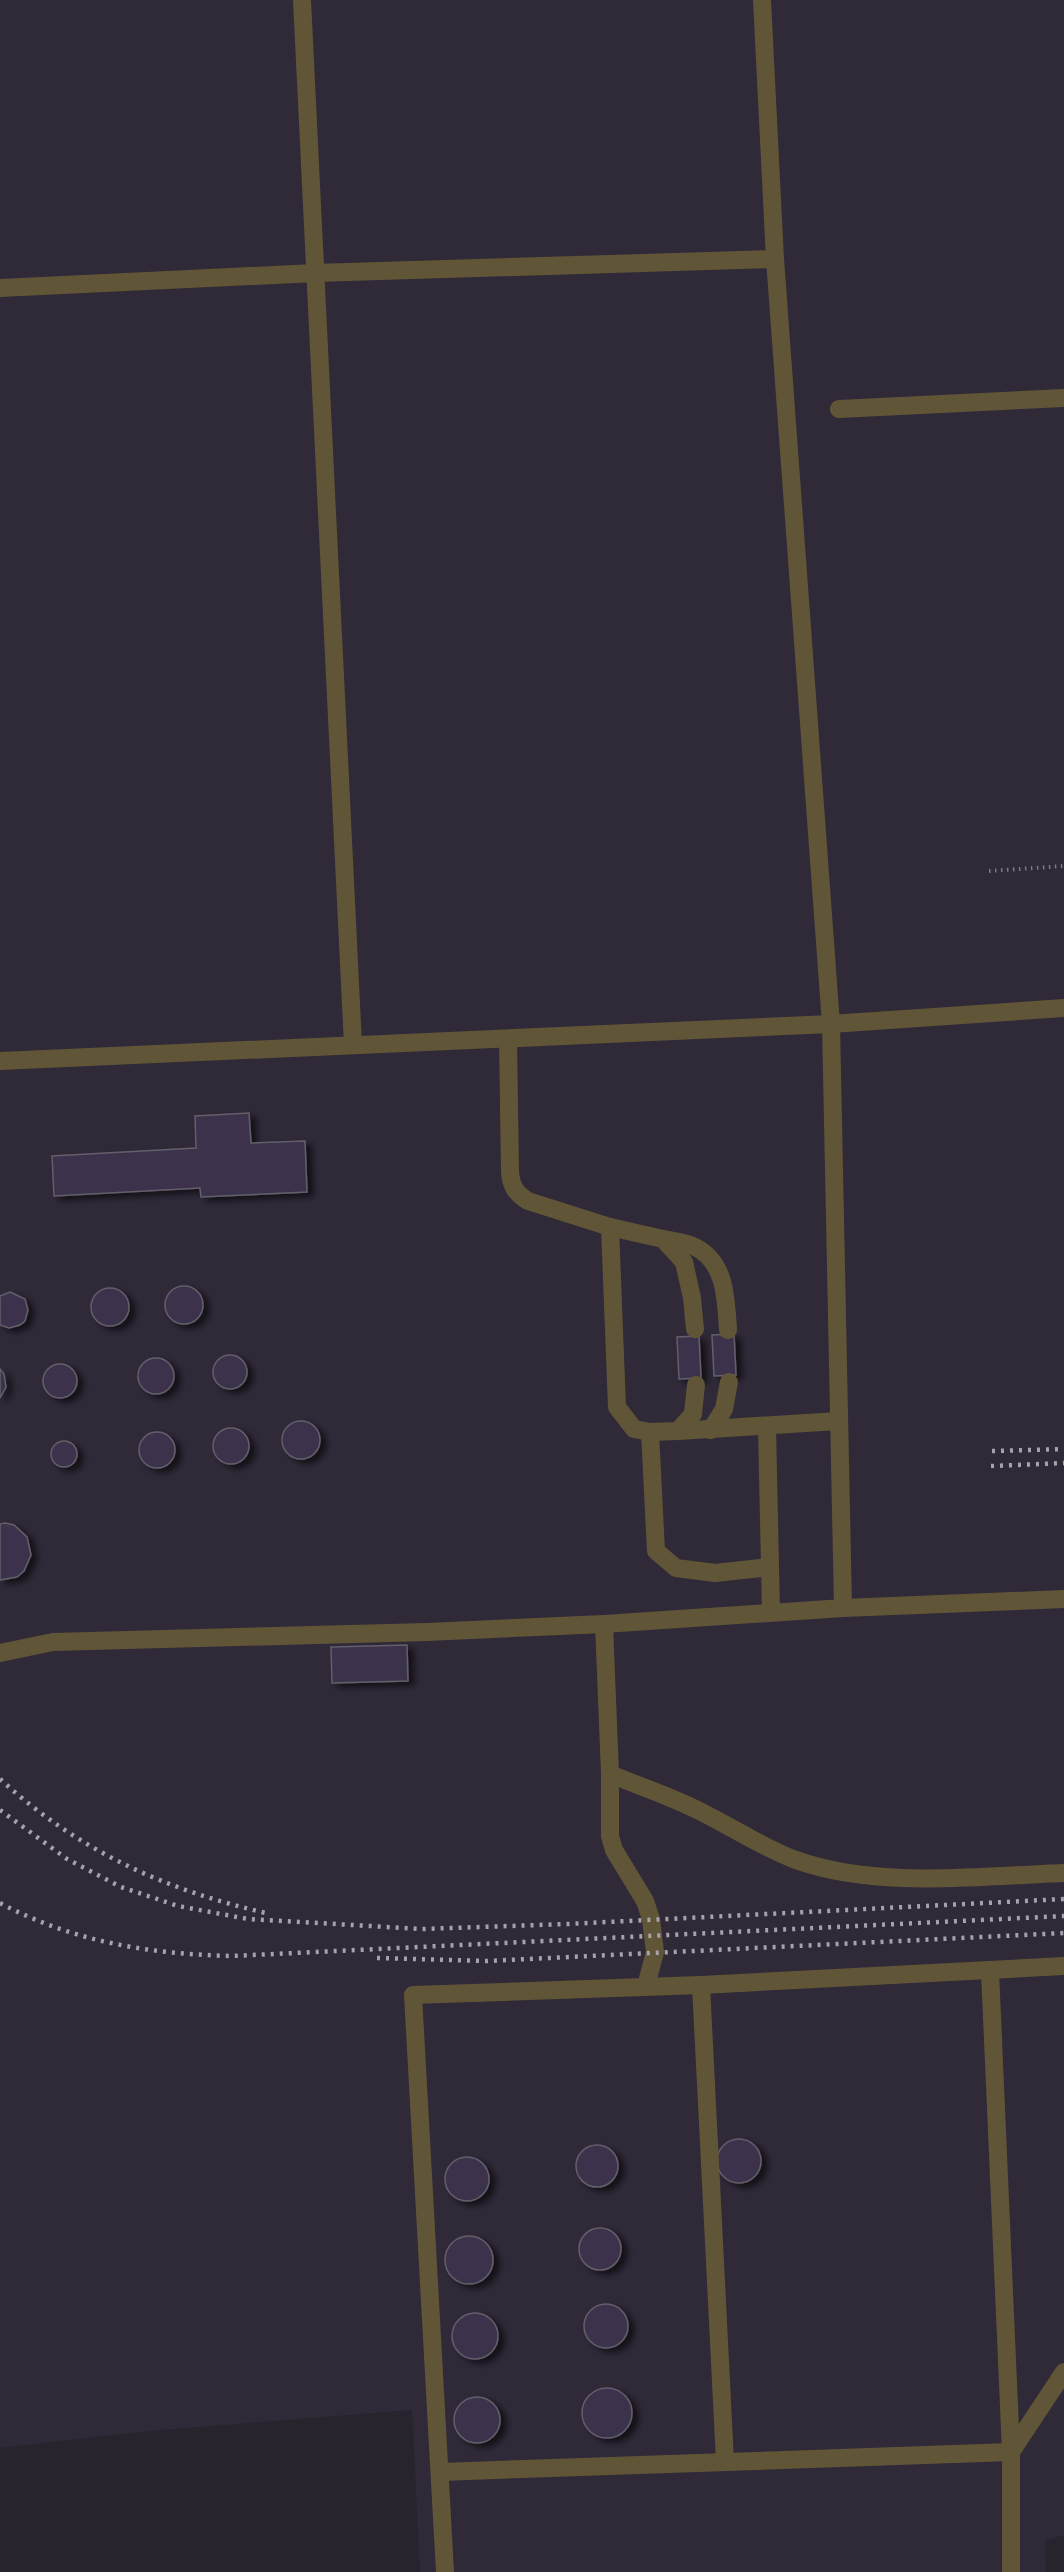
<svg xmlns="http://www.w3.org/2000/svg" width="1064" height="2572" font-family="'Noto Serif',serif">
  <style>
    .industrial { fill: #302938 }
    .building { fill: #3c324b; stroke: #635f6a; stroke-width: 1.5; filter: url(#shadow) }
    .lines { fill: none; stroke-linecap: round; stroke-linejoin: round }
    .path { stroke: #7f7b83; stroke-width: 4; stroke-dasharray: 1.5 4.5; stroke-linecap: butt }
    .minor { stroke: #605637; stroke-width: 18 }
    .rail { stroke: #a7a3aa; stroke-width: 4.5; stroke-dasharray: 3 6; stroke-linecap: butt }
  </style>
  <defs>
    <filter id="shadow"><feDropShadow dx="6" dy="4" stdDeviation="3" flood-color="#0009"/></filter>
  </defs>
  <rect width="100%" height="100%" fill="#28232c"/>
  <polygon class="industrial" points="0,0 1064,0 1064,2535 1045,2541 1046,2572 420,2572 412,2410 148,2431 0,2448"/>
  <g class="building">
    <polygon points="249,1113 251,1143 305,1141 307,1192 201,1197 200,1188 54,1196 52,1156 196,1148 195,1116"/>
    <circle cx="184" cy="1305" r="19"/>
    <circle cx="110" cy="1307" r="19"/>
    <polygon points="10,1292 25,1299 28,1310 25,1321 20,1325 9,1328 0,1325 0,1296"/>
    <polygon points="734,1334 736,1375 714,1376 712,1335"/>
    <polygon points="699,1336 701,1378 679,1379 677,1337"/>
    <circle cx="230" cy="1372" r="17"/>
    <circle cx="156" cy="1376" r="18"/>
    <circle cx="60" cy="1381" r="17"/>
    <polygon points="0,1369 4,1374 6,1387 0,1398"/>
    <circle cx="301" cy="1440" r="19"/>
    <circle cx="231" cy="1446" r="18"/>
    <circle cx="157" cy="1450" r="18"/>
    <circle cx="64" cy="1454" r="13"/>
    <polygon points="5,1523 14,1525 27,1537 31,1555 24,1571 17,1577 0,1580 0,1524"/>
    <polygon points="407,1645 408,1681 332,1683 331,1647"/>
    <circle cx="739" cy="2161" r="22"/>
    <circle cx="597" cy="2166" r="21"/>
    <circle cx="467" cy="2179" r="22"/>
    <circle cx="600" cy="2249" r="21"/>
    <circle cx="469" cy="2260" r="24"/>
    <circle cx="606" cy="2326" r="22"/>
    <circle cx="475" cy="2336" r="23"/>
    <circle cx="607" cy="2413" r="25"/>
    <circle cx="477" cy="2420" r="23"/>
  </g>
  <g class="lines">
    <polyline class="path" points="989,871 1064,866"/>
    <g class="minor">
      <polyline points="302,0 353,1045"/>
      <polyline points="0,288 315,273 775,259"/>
      <polyline points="839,409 1064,398"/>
      <path d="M508,1039L510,1172C511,1186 516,1194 528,1201L610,1227L663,1239L684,1262L692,1298L695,1329"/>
      <polyline points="0,1061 831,1024 1064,1008"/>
      <polyline points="610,1227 617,1407 634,1429 650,1432 678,1431 838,1421"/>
      <path d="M663,1239C673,1241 686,1242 695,1247C726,1262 726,1300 728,1330"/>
      <polyline points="711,1430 724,1409 729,1382"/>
      <polyline points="678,1431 693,1414 696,1385"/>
      <polyline points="650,1432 656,1551 676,1568 715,1573 770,1567 767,1427"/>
      <polyline points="770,1567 771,1612"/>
      <polyline points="843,1608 1064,1599"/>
      <polyline points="604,1624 610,1774 610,1836 614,1850 645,1901 651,1919 655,1952 646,1986"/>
      <polyline points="0,1653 53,1642 427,1632 604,1624 843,1608 831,1024 775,259 762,0"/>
      <path d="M610,1774C644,1788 679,1799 711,1817C740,1832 766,1849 796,1860C877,1889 979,1876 1064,1873"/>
      <polyline points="990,1971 1011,2452 1011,2572"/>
      <polyline points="701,1985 725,2461"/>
      <polyline points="440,2472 1011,2452 1064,2372"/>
      <polyline points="445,2572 413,1995 701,1985 1064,1966"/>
    </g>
    <g class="rail">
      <polyline points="992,1451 1064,1449"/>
      <polyline points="991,1466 1064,1463"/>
      <path d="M0,1779C80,1852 165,1890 270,1914"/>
      <polyline points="0,1810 67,1859 121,1887 178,1906 248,1919 422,1929 568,1924 1064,1899"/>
      <path d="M0,1903C74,1942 149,1954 232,1956L1064,1916"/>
      <polyline points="377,1958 487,1961 1064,1933"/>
    </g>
  </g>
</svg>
